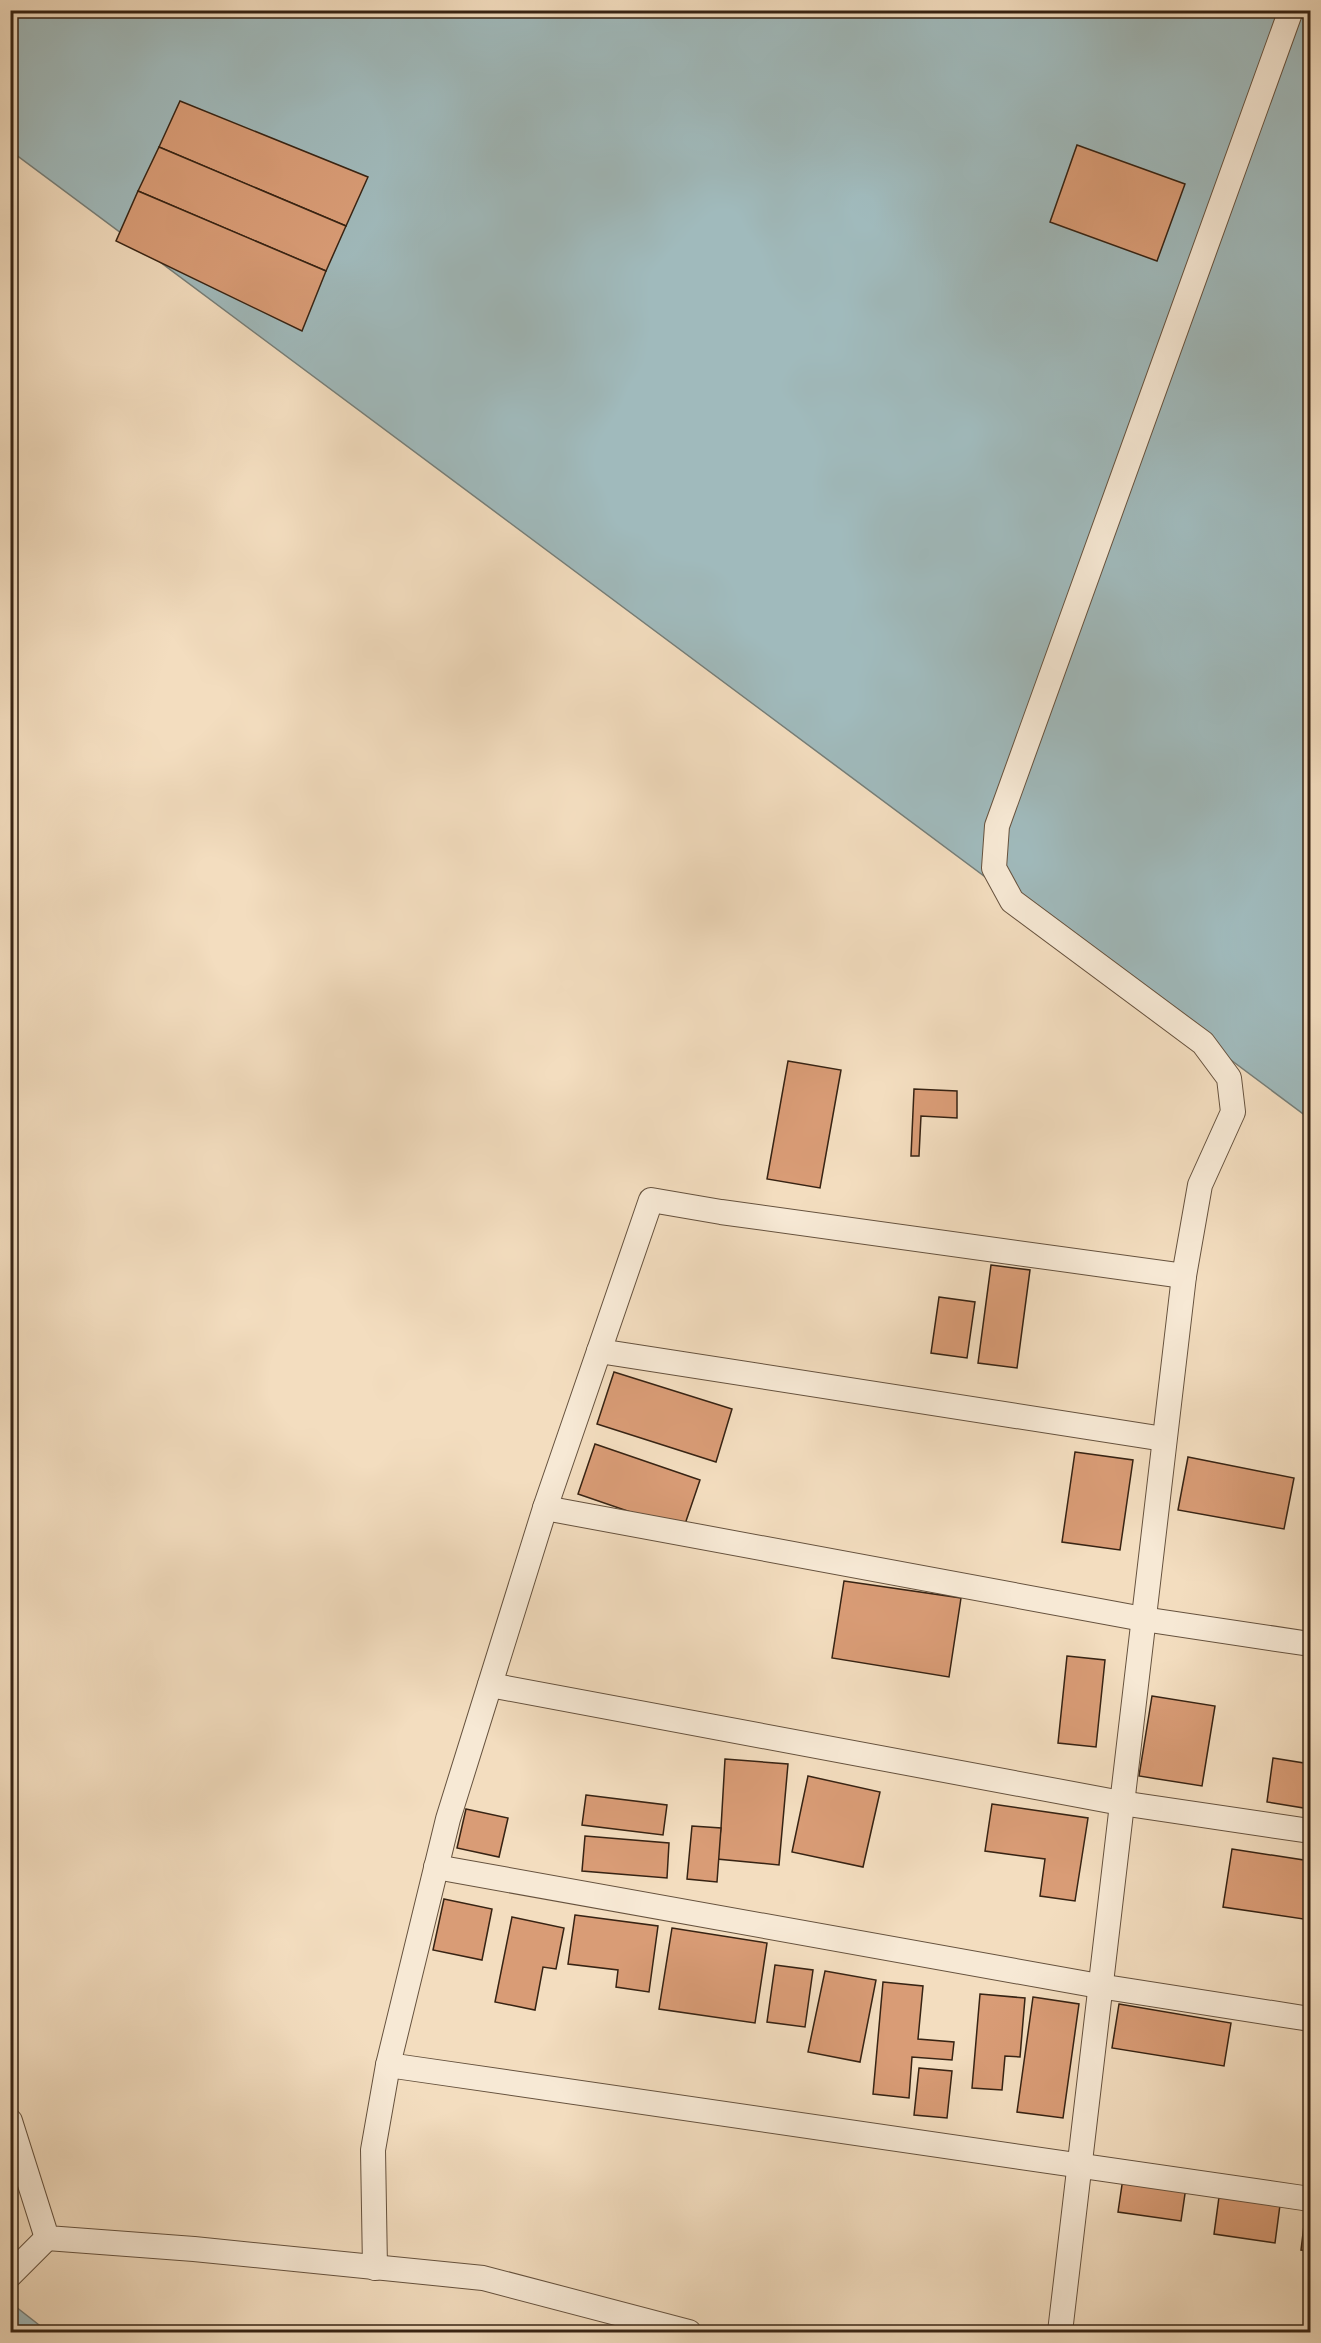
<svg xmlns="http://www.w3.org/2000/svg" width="1321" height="2343" font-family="'EB Garamond',serif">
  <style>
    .water { fill: #a0babc; stroke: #767e78; stroke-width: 1.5 }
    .building { fill: #d99c76; stroke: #372313; stroke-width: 1.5 }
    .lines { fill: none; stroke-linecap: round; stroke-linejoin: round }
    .service-casing { stroke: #66523e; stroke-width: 26 }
    .service { stroke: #f7e9d5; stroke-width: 24 }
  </style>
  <rect width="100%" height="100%" fill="#f3ddbf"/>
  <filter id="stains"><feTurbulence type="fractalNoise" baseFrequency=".00333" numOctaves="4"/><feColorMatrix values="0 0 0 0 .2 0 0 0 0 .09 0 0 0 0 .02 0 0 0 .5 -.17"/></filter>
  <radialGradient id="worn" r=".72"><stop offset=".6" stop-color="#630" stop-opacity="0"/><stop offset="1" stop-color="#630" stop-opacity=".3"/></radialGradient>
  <g class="water">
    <polygon points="10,11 1310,11 1310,1119 11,151"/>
    <polygon points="11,2303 48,2332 11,2332"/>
  </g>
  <g class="building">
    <polygon points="180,101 368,177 346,226 159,147"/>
    <polygon points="1077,145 1185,184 1157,261 1050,222"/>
    <polygon points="159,147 346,226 326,271 138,191"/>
    <polygon points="138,191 326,271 302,331 116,241"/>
    <polygon points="788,1061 841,1070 820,1188 767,1179"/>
    <polygon points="914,1089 957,1091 957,1118 921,1116 919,1156 911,1156"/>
    <polygon points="991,1265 1030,1270 1017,1368 978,1363"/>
    <polygon points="939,1297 975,1302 967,1358 931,1353"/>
    <polygon points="614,1372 732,1409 716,1462 597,1424"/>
    <polygon points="595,1444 700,1480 683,1530 578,1494"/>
    <polygon points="1075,1452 1133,1460 1120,1550 1062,1542"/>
    <polygon points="1188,1457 1294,1478 1284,1529 1178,1510"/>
    <polygon points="844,1581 961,1598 949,1677 832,1658"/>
    <polygon points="1067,1656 1105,1660 1096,1747 1058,1743"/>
    <polygon points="1152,1696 1215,1706 1202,1786 1139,1776"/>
    <polygon points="1273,1758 1310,1764 1310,1809 1267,1802"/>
    <polygon points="725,1759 788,1764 779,1865 717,1859 721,1828"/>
    <polygon points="808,1776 880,1792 863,1867 792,1852"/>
    <polygon points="586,1795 667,1805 663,1835 582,1825"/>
    <polygon points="992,1804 1088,1818 1075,1901 1040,1896 1045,1859 985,1851"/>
    <polygon points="466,1809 508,1818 499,1857 457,1848"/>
    <polygon points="692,1826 721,1828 717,1882 687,1879"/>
    <polygon points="585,1836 669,1843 667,1878 582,1871"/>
    <polygon points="1232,1849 1310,1861 1310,1920 1223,1907"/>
    <polygon points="444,1899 492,1909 482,1960 433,1950"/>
    <polygon points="575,1915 658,1926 649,1992 616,1987 618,1970 568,1964"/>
    <polygon points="512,1917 564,1928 556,1969 543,1967 535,2010 495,2002"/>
    <polygon points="672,1928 767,1943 755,2023 659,2009"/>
    <polygon points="775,1965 813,1970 805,2027 767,2022"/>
    <polygon points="825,1971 876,1980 860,2062 808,2052"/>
    <polygon points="883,1982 923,1986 918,2039 954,2042 952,2060 912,2057 909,2098 873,2094"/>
    <polygon points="980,1994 1025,1998 1020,2057 1005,2056 1002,2090 972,2088"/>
    <polygon points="1033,1997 1079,2004 1063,2118 1017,2112"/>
    <polygon points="1119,2004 1231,2023 1224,2066 1112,2048"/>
    <polygon points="919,2068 952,2071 947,2118 914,2115"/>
    <polygon points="1123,2178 1186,2187 1181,2221 1118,2212"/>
    <polygon points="1219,2197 1280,2205 1275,2243 1214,2234"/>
    <polygon points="1306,2209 1310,2209 1310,2251 1301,2250"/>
  </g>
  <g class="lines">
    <defs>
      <g id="service">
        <polyline points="599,1351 1164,1439"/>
        <polyline points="545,1508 651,1200 721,1212 1184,1276"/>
        <polyline points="1310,1644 1143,1619 545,1508 448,1819 388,2065 1310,2199"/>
        <polyline points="490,1685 1121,1803 1310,1831"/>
        <polyline points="436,1867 1099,1986 1310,2019"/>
        <polyline points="10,2121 47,2238 194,2249 483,2278 689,2332"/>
        <polyline points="375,2268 373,2150 388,2065"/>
        <polyline points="10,2275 47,2238"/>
        <polyline points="1060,2332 1184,1276 1200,1185 1233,1112 1229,1078 1203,1043 1012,901 994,868 997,826 1291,10"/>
      </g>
    </defs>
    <use href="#service" class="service-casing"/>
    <use href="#service" class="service"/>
  </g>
  <rect width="1321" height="2343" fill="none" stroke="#f3ddbf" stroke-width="36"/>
  <rect x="12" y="12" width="1297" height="2319" fill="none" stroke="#372313" stroke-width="3"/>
  <rect x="18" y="18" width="1285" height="2307" fill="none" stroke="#372313" stroke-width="1.5"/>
  <rect width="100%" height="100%" filter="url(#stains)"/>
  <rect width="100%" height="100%" fill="url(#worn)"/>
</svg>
